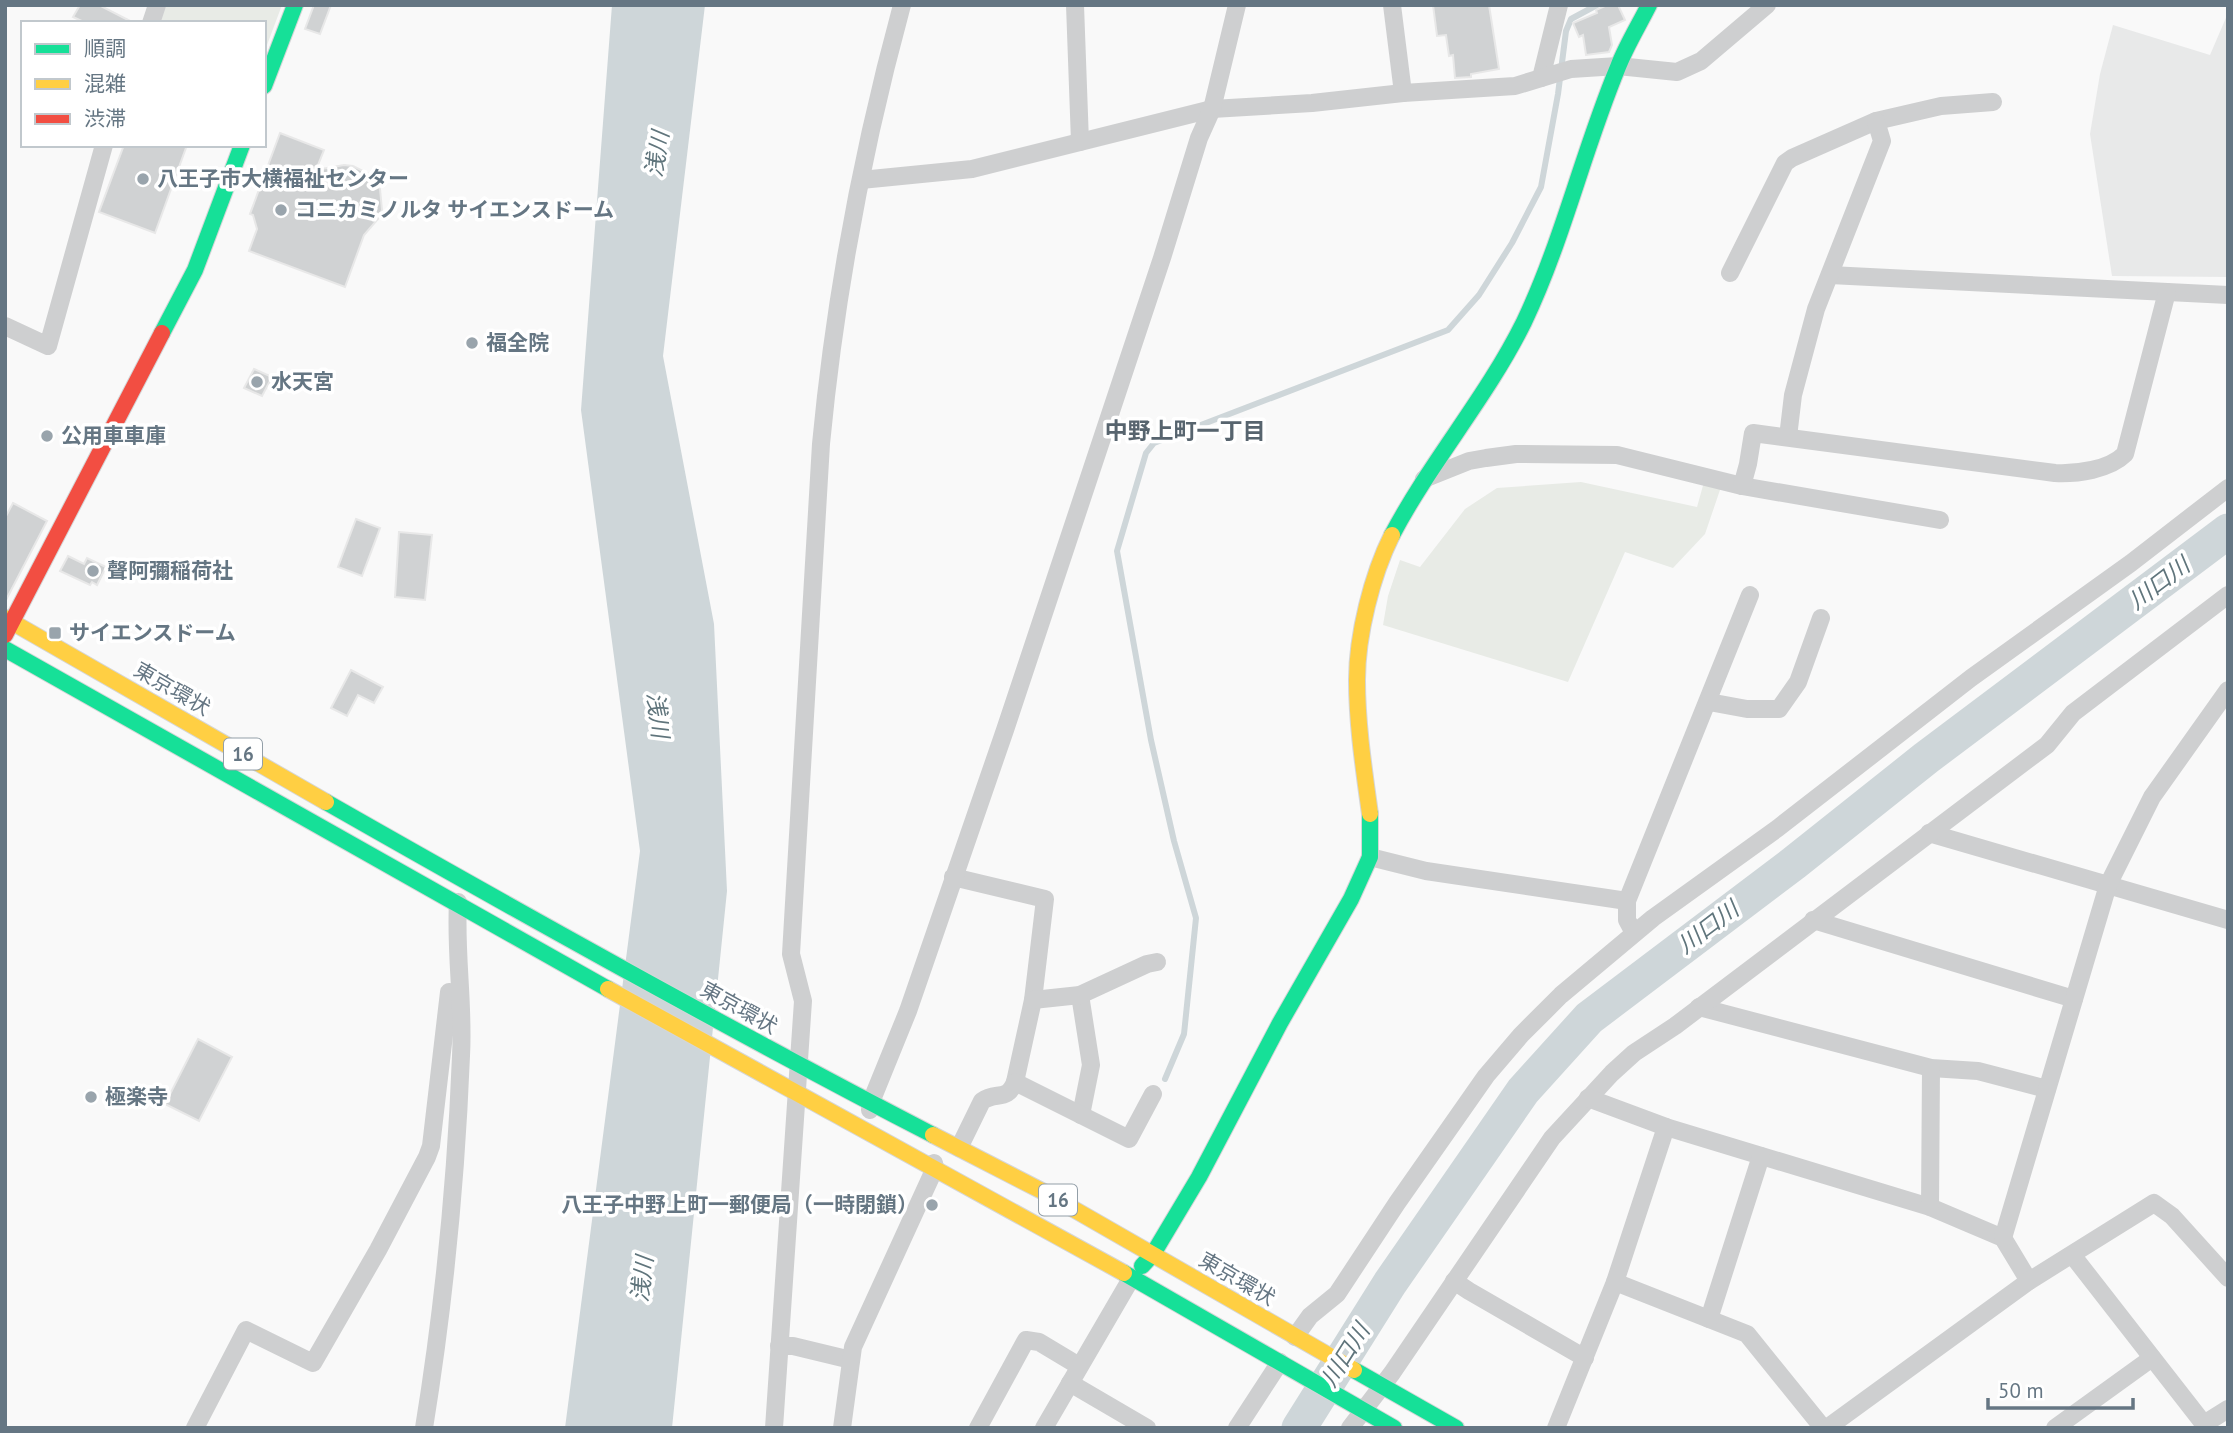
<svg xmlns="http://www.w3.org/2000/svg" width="2233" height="1433" font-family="'PT Sans','Noto Sans JP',sans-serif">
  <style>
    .built { fill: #e8e9e9 }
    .green { fill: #e8ebe6 }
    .water { fill: #ced6d9 }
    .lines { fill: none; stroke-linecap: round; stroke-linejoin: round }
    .stream { stroke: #ced6d9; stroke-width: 6 }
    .river { stroke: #ced6d9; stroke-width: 35 }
    .building { fill: #d0d2d3; stroke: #e8e8e8; stroke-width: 2 }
    .fast-casing { stroke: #d5d6d7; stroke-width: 18 }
    .slow-casing { stroke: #d5d6d7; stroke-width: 18 }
    .jam-casing { stroke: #d5d6d7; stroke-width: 18 }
    .street { stroke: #cecfd0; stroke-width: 18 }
    .fast { stroke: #16e098; stroke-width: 16 }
    .slow { stroke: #ffcf43; stroke-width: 16 }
    .jam { stroke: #f24e42; stroke-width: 16 }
    .poi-dot { fill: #99a4ac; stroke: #fff; stroke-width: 2.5 }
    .labels { text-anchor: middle; stroke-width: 7; stroke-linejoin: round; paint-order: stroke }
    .shield { fill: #fff; stroke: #939fa8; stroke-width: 2 }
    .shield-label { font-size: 19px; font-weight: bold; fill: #657683 }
    .poi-label { font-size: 21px; font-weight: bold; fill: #657683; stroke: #fff; text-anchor: start }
    .street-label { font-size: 21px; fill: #657683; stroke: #fff }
    .water-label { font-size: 23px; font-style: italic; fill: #60757c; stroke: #fff }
    .neighbourhood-label { font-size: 23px; font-weight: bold; fill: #57646e; stroke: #fff }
  </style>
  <rect width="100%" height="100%" fill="#f9f9f9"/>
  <polygon class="built" points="2228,13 2228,277 2112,276 2090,134 2100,74 2113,25 2210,55"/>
  <g class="green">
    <polygon points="157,5 282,5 264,53 264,23 151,23"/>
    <polygon points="1581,482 1697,507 1704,482 1721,487 1705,534 1673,568 1625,552 1568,682 1383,625 1388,596 1400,560 1420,567 1465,509 1497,488"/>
  </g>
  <polygon class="water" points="612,5 705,5 663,356 714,624 727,891 672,1428 565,1428 640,851 581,410"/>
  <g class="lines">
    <polyline class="stream" points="1165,1079 1184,1034 1196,918 1174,841 1151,740 1117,551 1146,453 1154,443 1448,330 1479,295 1512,243 1541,187 1558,94 1566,31 1571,19 1597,5"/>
    <polyline class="river" points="1299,1428 1390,1283 1523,1091 1589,1018 1794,863 1926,758 2228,531"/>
  </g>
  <g class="building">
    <polygon points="80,5 99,5 134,23 86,23 73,17"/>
    <polygon points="314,5 331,5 320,34 305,29"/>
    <polygon points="1433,5 1489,5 1499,69 1471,74 1471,77 1455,78 1453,55 1449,56 1446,35 1437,36"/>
    <polygon points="1607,5 1618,5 1625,20 1609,27 1612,45 1609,52 1586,55 1583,35 1579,37 1573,23 1597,13 1596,10"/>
    <polygon points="280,133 324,150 316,170 344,165 353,166 369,174 380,189 382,210 378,219 364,235 345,287 249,251 257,229 253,215 250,214"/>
    <polygon points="124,145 187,145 155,233 99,212"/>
    <polygon points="254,369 272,377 262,396 244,388"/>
    <polygon points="13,503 47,521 6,600 5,518"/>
    <polygon points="356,519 380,528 362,576 338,567"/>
    <polygon points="399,532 432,535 425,600 395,597"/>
    <polygon points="68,556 84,564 87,558 106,567 97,585 92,582 90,585 60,571"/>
    <polygon points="351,670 383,687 374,703 358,695 347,716 331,708"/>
    <polygon points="198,1039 232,1057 199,1121 165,1104"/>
  </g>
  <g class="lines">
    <defs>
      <g id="fast">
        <polyline points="264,86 295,5"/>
        <polyline points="162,333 195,270 242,145"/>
        <path d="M1392,535C1431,461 1487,397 1524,322C1563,240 1583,151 1618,67C1626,46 1639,25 1649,5"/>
        <polyline points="5,649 608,989"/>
        <path d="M326,802C526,916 728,1029 933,1135"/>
        <polyline points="1142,1266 1153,1254 1199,1177 1280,1023 1351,899 1370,857 1370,814"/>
        <polyline points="1124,1273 1394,1428"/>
        <polyline points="1354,1370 1456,1428"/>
      </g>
      <g id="slow">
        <polyline points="5,618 326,802"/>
        <path d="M1370,814C1364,770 1357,725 1357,680C1357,635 1372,575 1392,535"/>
        <polyline points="608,989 1124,1273"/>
        <polyline points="933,1135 1042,1191 1354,1370"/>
      </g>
      <polyline id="jam" points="5,635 162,333"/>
    </defs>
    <use href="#fast" class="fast-casing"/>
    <use href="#slow" class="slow-casing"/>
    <use href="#jam" class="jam-casing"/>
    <g class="street">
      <polyline points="1075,5 1080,142"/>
      <polyline points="1392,5 1403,93"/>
      <polyline points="151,23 157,5"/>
      <polyline points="1541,78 1559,5"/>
      <polyline points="861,180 972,169 1212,109 1312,103 1403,93 1515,86 1571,69 1618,66 1677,72 1701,61 1767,5"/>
      <polyline points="1730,273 1785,163 1792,158 1876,121 1941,106 1993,102"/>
      <polyline points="1830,275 2228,295"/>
      <polyline points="5,326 48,346 104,145"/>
      <polyline points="1788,437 1793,395 1816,309 1882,141 1876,121"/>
      <polyline points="1424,479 1469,461 1486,458 1516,454 1617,455 1742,486 1940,520"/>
      <path d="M1742,486L1748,464L1753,433L2055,473C2077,474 2109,470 2125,454L2167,292"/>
      <polyline points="1709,702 1747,709 1779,709 1798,682 1821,618"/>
      <polyline points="1929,833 2228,920"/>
      <polyline points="1370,857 1426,871 1627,901"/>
      <path d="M953,877L1045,899L1033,1000L1015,1082C1007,1102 996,1091 982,1101L959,1148"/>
      <polyline points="1813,920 2074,999"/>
      <polyline points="1634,933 1627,920 1627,901 1750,595"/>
      <polyline points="1080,995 1091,1065 1081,1115"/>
      <polyline points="1033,1000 1080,995 1147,964 1157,962"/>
      <polyline points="1699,1007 1931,1068 1978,1071 2047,1089"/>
      <polyline points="1015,1082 1129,1139 1153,1094"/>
      <polyline points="870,1110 871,1102 908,1011 1005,730 1162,258 1199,138 1212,109 1237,5"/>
      <polyline points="1666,1127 1930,1207 2003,1238 2029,1281"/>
      <polyline points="1930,1207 1931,1068"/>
      <polyline points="2003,1238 2108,885 2152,797 2228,690"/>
      <polyline points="2073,1256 2207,1428"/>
      <polyline points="1454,1281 1469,1291 1585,1358"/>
      <polyline points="1615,1282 1747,1334 1823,1428"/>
      <polyline points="1709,1319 1761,1156"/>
      <polyline points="1295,1337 1310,1316 1337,1294 1397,1203 1486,1076 1521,1035 1561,995 1653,918 1778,828 1971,678 2131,563 2228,488"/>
      <polyline points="779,1346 793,1346 851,1360"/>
      <polyline points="1070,1383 1147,1428"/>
      <polyline points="2204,1424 2228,1409"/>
      <polyline points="195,1428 246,1330 313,1363 378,1250 427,1157 431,1146 449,992"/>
      <path d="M424,1428C444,1305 456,1181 461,1056C464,1003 455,954 458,902"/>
      <path d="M774,1428L803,1001L791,954L821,444C835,296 863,148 902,5"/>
      <polyline points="842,1428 853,1347 935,1168 934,1163"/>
      <polyline points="978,1428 1026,1340 1039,1342 1079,1366"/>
      <polyline points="1044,1428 1132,1277"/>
      <polyline points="1237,1428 1280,1362"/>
      <polyline points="1350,1428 1392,1373 1552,1138 1612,1073 1634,1053 1675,1026 2047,745 2073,713 2228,595"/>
      <polyline points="1556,1428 1615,1282 1666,1127 1588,1098"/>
      <polyline points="1827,1428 2029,1281 2154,1203 2172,1216 2228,1278"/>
      <polyline points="2055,1428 2152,1358"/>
    </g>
    <use href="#fast" class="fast"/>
    <use href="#slow" class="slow"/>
    <use href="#jam" class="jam"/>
  </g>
  <g class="poi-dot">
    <circle cx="143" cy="179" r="7"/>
    <circle cx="281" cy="210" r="7"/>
    <circle cx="472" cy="343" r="7"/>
    <circle cx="257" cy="382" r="7"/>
    <circle cx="47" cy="436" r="7"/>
    <circle cx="93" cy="571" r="7"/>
    <rect x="48" y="626" width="14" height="14" rx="3.5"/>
    <circle cx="91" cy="1097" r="7"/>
    <circle cx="932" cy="1205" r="7"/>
  </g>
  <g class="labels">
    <g class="shield">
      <rect x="224" y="738.5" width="38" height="31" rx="5"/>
      <rect x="1039" y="1184.5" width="38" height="31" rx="5"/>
    </g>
    <g class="shield-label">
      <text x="243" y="761">16</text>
      <text x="1058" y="1207">16</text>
    </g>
    <g class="poi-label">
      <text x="157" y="186">八王子市大横福祉センター</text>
      <text x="295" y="217">コニカミノルタ サイエンスドーム</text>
      <text x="486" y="350">福全院</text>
      <text x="271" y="389">水天宮</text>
      <text x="61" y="443">公用車車庫</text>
      <text x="107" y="578">聲阿彌稲荷社</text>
      <text x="69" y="640">サイエンスドーム</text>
      <text x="105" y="1104">極楽寺</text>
      <text x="918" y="1212" text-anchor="end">八王子中野上町一郵便局（一時閉鎖）</text>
    </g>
    <g class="street-label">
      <text transform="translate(172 689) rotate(30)" y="7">東京環状</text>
      <text transform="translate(739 1008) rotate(29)" y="7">東京環状</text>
      <text transform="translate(1237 1279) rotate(30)" y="7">東京環状</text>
    </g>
    <g class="water-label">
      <text transform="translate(657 154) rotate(-81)" y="8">浅川</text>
      <text transform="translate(2159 583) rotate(-37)" y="8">川口川</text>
      <text transform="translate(658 715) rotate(83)" y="8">浅川</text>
      <text transform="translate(1708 927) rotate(-37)" y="8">川口川</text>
      <text transform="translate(642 1279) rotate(-83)" y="8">浅川</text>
      <text transform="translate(1345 1355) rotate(-58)" y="8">川口川</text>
    </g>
    <g class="neighbourhood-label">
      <text x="1185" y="439">中野上町一丁目</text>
    </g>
  </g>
  <rect width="2233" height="1433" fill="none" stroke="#657683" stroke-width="14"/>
  <rect x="21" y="21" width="245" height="126" fill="#ffffff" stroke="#c1c8cd" stroke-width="2"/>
  <rect x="35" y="44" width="35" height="10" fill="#16e098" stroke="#c1c8cd" stroke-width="2"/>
  <text x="84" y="56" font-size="21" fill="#657683">順調</text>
  <rect x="35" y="79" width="35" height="10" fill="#ffcf43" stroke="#c1c8cd" stroke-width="2"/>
  <text x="84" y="91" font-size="21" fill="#657683">混雑</text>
  <rect x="35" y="114" width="35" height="10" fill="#f24e42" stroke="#c1c8cd" stroke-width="2"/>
  <text x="84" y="126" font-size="21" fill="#657683">渋滞</text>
  <path d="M1988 1398v10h145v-10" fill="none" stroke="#657683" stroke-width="3.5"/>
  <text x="1998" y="1398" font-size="21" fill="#657683" stroke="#ffffff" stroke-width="5" paint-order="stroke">50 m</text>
</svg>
